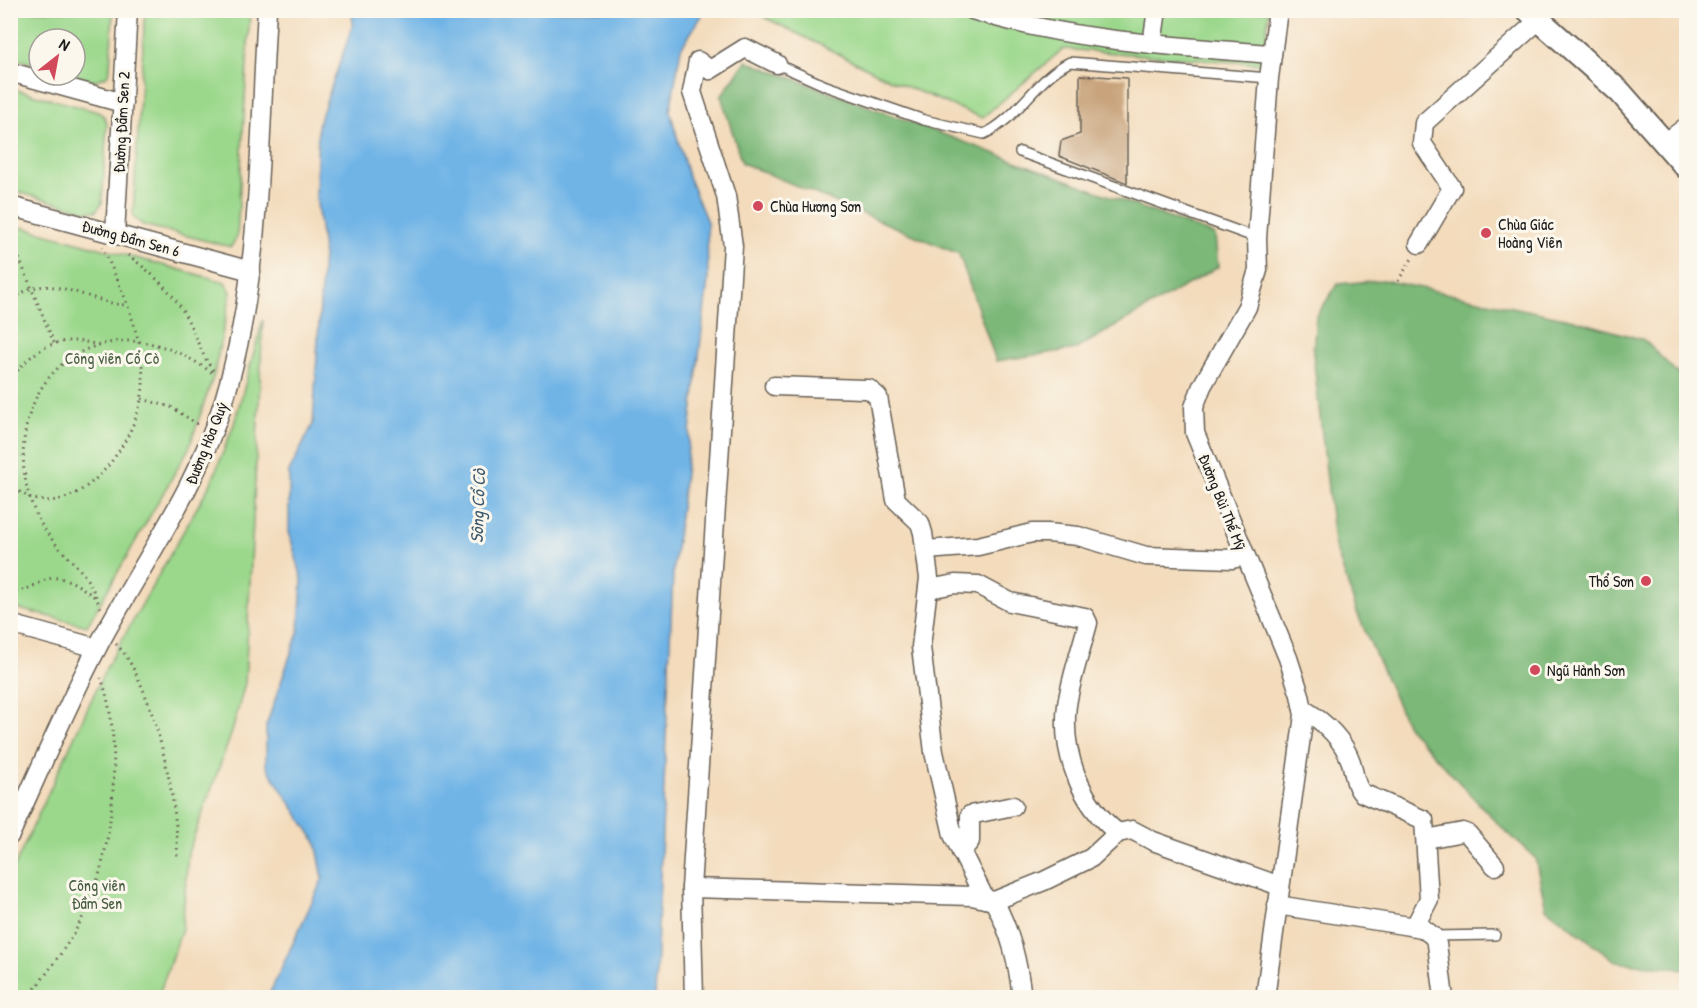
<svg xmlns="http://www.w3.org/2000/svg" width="1697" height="1008" font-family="'Patrick Hand',sans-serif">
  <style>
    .green { fill: #9bd88c; stroke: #5c7a54; stroke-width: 1.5 }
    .forest { fill: #7cb878; stroke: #4c6a4a; stroke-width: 1.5 }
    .water { fill: #70b4e6; stroke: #466881; stroke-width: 1.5 }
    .building { fill: #c8a37c }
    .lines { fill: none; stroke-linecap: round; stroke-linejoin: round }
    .service-casing { stroke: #675f54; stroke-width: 12 }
    .minor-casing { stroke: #675f54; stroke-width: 21 }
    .tertiary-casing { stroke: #675f54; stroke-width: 26 }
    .path { stroke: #675f54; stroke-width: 3; stroke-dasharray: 1.5 4.5; stroke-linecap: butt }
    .service { stroke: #fff; stroke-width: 9 }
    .minor { stroke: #fff; stroke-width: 18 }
    .tertiary { stroke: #fff; stroke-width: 22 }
    .poi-dot { fill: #d1495b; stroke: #fbf7ec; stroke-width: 2 }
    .labels { text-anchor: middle; stroke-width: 6; stroke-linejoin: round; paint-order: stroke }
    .street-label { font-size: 16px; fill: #1c1c1c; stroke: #fbf7ec }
    .poi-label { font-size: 16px; fill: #1c1c1c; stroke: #fbf7ec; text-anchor: start }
    .park-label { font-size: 16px; fill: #485e43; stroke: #fbf7ec }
    .water-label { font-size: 18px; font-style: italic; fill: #3e596d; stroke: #fbf7ec }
  </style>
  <rect width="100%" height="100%" fill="#fbf7ec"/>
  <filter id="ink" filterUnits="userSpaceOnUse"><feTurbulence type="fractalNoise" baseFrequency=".0167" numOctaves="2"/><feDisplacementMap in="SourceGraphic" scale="12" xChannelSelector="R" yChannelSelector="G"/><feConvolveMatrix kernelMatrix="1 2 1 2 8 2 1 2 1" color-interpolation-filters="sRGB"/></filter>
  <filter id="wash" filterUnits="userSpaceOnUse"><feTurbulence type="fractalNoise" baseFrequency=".008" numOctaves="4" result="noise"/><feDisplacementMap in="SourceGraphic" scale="24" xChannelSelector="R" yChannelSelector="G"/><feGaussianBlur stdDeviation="1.35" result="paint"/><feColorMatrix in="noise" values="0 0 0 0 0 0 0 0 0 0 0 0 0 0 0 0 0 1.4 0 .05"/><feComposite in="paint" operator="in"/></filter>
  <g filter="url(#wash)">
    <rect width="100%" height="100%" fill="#f3dbbc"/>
    <g class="green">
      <polygon points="10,11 113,11 110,69 107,76 94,81 73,75 75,39 39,39 39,65 11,58"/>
      <polygon points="145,11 250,11 237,237 231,247 143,225 133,217"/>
      <polygon points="752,11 1269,11 1263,64 1063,49 982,118 893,81"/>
      <polygon points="10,88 98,112 104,116 107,123 102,203 96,211 86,211 11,190"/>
      <polygon points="22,227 225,282 231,292 214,374 189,448 87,626 11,607 10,239 16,229"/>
      <polygon points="263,320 245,683 232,732 188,853 182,929 158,997 11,997 11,874 106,668 212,481 234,424"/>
    </g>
    <g class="forest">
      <polygon points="746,61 1215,235 1218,267 1076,349 996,361 959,254 742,163 721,96"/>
      <polygon points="1383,280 1574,320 1644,340 1686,382 1686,965 1684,969 1617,962 1546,908 1535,858 1495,821 1407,726 1358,615 1334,543 1313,353 1316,316 1338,284"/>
    </g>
    <polygon class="water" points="352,11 705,11 681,48 670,111 688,176 707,222 708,280 673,574 655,997 268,997 323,878 316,842 266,766 266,726 299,630 302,579 289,532 289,472 313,424 323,252 316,195 318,125 353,25"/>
    <g id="blocks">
      <polygon class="building" points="1080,75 1127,78 1127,183 1059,156 1061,141 1080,134"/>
    </g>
  </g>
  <g filter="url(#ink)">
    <use href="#blocks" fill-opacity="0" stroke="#675f54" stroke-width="1.5"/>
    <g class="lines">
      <defs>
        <g id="service">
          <path d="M777,64L826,86L924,120L984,134C1019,118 1036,78 1070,62L1269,78"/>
          <polyline points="1020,152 1257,238"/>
          <polyline points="1433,936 1495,935"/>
        </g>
        <g id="minor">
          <path d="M972,10C1070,41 1171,46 1272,54"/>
          <polyline points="1152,44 1157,10"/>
          <polyline points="10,72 123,103"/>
          <polyline points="1665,143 1686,127"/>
          <polyline points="10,206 251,271"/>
          <polyline points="115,233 128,10"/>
          <polyline points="1419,244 1452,188 1422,143 1424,123 1539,20"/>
          <polyline points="774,386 863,389 869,389 878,397 896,500 920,523 923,533 929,578 921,647 934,752 953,835 985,899"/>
          <polyline points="926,550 978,546 1032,533 1048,533 1078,536 1146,556 1232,559 1244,556"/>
          <path d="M929,589L955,584L978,585L1010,602L1085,617L1088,623C1081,650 1071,678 1067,705C1061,751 1080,804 1118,833"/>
          <polyline points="10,624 97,648"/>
          <path d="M1303,709C1323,721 1343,739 1351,762C1354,772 1355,786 1362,793L1424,820L1429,899L1415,926"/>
          <path d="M10,835C39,772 66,707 98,646C142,563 198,487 225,397C262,272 259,139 267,10"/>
          <polyline points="1426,839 1463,832 1468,834 1495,866"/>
          <polyline points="961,852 970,841 970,815 1013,806"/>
          <polyline points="691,888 972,896 994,901 1044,881 1091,858 1118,833 1132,830 1153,841 1280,886"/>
          <path d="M994,901C1011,933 1018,962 1022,998"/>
          <polyline points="1277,905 1422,928 1433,936 1437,944 1444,998"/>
          <polyline points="694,998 691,888 733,246 726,196 692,92 698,61 710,70 745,48 777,64"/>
          <polyline points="1265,998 1304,715 1300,695 1288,658 1195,433 1194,407 1202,386 1247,307 1258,270 1257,238 1269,78 1278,10"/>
        </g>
        <polyline id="tertiary" points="1528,10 1620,92 1686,167"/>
      </defs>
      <use href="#service" class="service-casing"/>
      <use href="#minor" class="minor-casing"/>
      <use href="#tertiary" class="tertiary-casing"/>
      <g class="path">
        <polyline points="10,236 54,343"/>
        <path d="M128,255C148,270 170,289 183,311C195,332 200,354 215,373"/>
        <polyline points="1398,281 1413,257"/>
        <path d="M10,304C42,264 89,305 128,305"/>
        <path d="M10,380C34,348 58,333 98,345"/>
        <polyline points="142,399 171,407 199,425"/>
        <path d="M10,484C70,542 146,436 143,378C141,331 122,288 102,247"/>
        <path d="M10,591C23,592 32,587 43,581C62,571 81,587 96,598"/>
        <path d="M100,608C87,565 65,561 43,527C7,469 19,375 90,348C136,331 176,347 214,374"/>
        <path d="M116,644C152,679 180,807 177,857"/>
        <path d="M28,998C49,970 72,941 86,910C114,853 124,737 101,678"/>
      </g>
      <use href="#service" class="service"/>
      <use href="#minor" class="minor"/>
      <use href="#tertiary" class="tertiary"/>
    </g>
  </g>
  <g class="poi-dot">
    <circle cx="758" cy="206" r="6"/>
    <circle cx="1486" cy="233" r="6"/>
    <circle cx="1646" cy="581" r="6"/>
    <circle cx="1535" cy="670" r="6"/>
  </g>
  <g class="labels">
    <g class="street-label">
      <text transform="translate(121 122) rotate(-87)" y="6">Đường Đầm Sen 2</text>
      <text transform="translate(131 238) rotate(15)" y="6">Đường Đầm Sen 6</text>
      <text transform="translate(206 443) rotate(-68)" y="6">Đường Hòa Quý</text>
      <text transform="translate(1223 502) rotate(68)" y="6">Đường Bùi Thế Mỹ</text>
    </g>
    <g class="poi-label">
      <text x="770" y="212">Chùa Hương Sơn</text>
      <text x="1498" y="230">Chùa Giác<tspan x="1498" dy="18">Hoàng Viên</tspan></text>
      <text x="1634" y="587" text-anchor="end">Thổ Sơn</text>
      <text x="1547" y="676">Ngũ Hành Sơn</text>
    </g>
    <g class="park-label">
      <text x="112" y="364">Công viên Cổ Cò</text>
      <text x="97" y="891">Công viên<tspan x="97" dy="18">Đầm Sen</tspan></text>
    </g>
    <g class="water-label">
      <text transform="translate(478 506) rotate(-88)" y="6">Sông Cổ Cò</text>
    </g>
  </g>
  <rect width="1697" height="1008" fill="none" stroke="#fbf7ec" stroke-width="36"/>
  <g transform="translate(57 57) rotate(31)"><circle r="28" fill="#fbf7ec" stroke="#a29f99" stroke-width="1.5"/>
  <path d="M0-4.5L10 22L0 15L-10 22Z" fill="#d1495b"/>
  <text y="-9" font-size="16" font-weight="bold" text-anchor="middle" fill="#1c1c1c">N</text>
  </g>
</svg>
